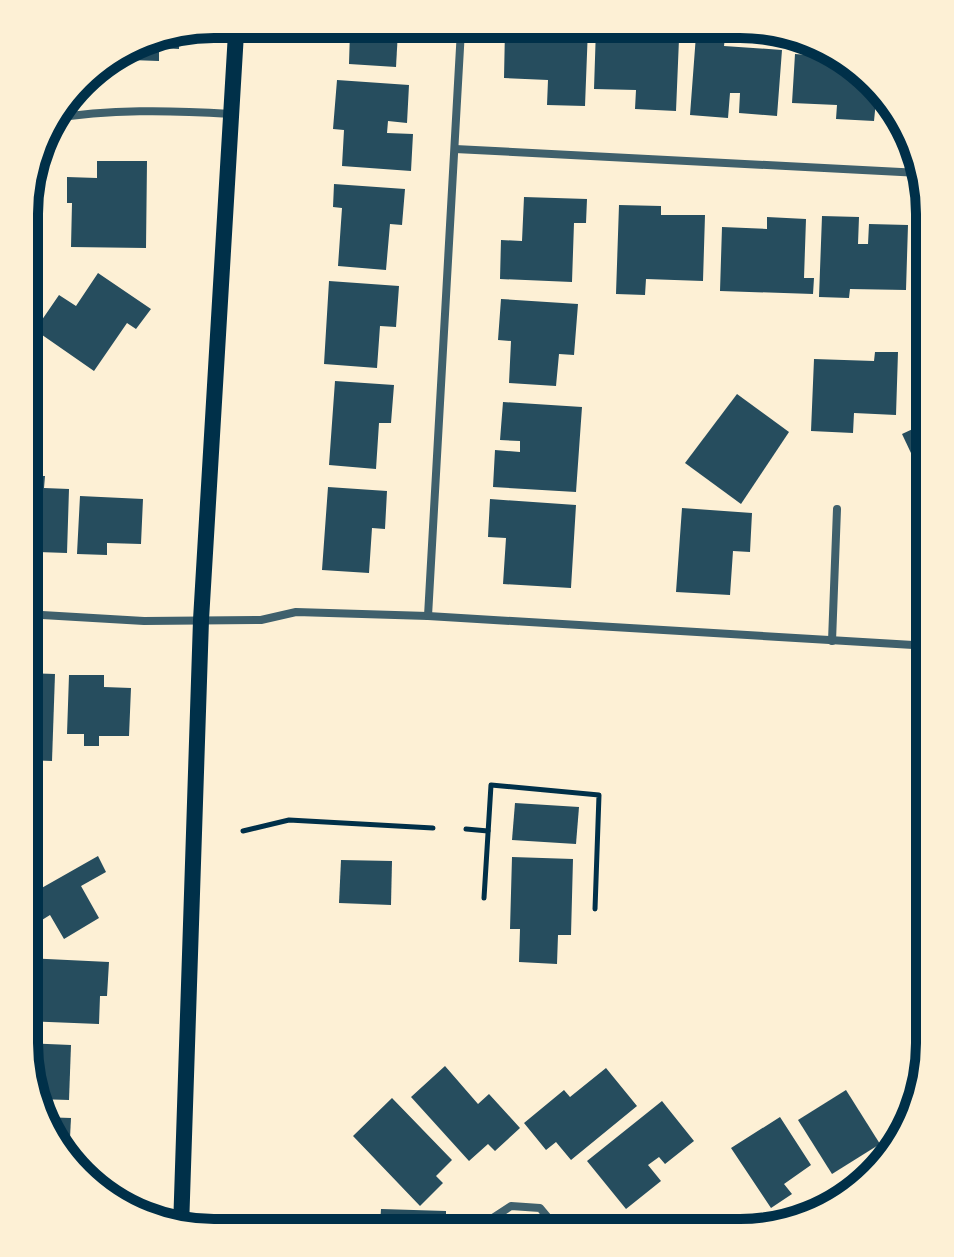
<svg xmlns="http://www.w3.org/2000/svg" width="954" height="1257" font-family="'Roboto Condensed',sans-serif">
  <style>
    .building { fill: #264d5e }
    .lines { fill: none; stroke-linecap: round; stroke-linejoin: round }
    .path { stroke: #003049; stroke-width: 5 }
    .minor { stroke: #3f606c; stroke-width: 8 }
    .secondary { stroke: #003049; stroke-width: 16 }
    .rim { fill: none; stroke: #003049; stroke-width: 10 }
  </style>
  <rect width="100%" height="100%" fill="#fdf0d5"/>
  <g class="building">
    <polygon points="588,28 585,106 547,105 548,80 504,78 505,29"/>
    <polygon points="596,28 620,28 619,37 679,39 676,111 635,109 636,90 594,89"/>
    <polygon points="350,31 398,31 396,67 349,64"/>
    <polygon points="152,34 179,34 179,49 159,48 159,61 131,60 131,46"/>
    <polygon points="696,35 725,37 724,46 782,50 777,116 739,113 740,93 730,93 728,118 690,115"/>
    <polygon points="795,54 847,58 877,91 874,121 836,119 837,105 792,103"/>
    <polygon points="337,80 409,85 407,123 388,121 387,133 413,134 411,171 342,166 344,130 333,129"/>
    <polygon points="888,104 905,123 886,122"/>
    <polygon points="97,161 147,161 146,248 71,247 72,203 67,203 67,177 97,178"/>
    <polygon points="334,184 405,189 402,225 390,224 386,270 338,266 342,208 333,207"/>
    <polygon points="524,197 587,199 586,223 574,223 572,282 500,279 501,240 522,241"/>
    <polygon points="619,205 661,206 661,215 705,215 703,281 646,279 645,295 616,294"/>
    <polygon points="822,216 859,217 858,244 868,244 869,224 908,225 906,290 850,289 849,298 819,297"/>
    <polygon points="767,217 806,219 804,278 814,278 813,294 720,291 722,227 767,229"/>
    <polygon points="920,243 930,243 930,297 919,297"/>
    <polygon points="98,273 151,309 136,329 127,323 94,371 35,330 59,295 76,306"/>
    <polygon points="329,281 399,286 396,327 380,326 377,368 324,364"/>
    <polygon points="501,299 578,304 574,355 559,354 556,386 509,383 511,341 498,340"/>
    <polygon points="875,352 898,352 896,415 854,413 853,433 811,431 814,359 874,361"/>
    <polygon points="335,381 394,385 391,423 379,423 376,469 329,465"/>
    <polygon points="737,394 789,432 741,504 685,463"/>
    <polygon points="503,402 582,407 576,492 493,487 495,450 520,452 520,441 500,440"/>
    <polygon points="930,421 930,465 919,470 902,434"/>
    <polygon points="25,476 45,476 44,488 69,489 67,553 38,552 39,526 25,525"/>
    <polygon points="930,477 930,500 921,481"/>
    <polygon points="328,487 387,491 385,529 372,528 369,573 322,570"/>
    <polygon points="80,496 143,499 141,544 107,543 107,555 77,554"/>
    <polygon points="490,499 576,505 571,588 503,584 506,538 488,537"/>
    <polygon points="682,508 752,513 750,552 733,551 730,595 676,592"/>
    <polygon points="927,522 930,522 930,562 924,562"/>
    <polygon points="25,673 55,674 52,761 25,760"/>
    <polygon points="69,675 104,675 104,687 131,688 129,736 99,736 99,746 84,746 84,734 67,734"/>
    <polygon points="515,803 579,807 576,844 512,840"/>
    <polygon points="98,856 106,872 81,886 99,918 64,939 50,915 29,928 24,919 24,898"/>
    <polygon points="512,857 573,859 571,935 558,935 557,964 519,962 520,929 510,929"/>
    <polygon points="341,860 392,861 391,905 339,903"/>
    <polygon points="26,958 109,962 107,996 100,996 99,1024 24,1021"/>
    <polygon points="24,1043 71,1045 69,1100 37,1099"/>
    <polygon points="445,1066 478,1104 489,1094 520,1128 495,1151 488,1144 469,1161 411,1097"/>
    <polygon points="606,1068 637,1106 571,1160 556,1142 546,1150 524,1123 564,1090 570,1097"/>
    <polygon points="846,1090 880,1144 832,1174 798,1120"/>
    <polygon points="392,1098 452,1160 436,1176 443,1183 420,1206 353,1136"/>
    <polygon points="662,1101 694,1141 665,1164 659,1157 648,1165 661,1181 626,1209 587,1161"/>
    <polygon points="41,1117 71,1118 69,1157 44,1128"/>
    <polygon points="780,1117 811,1165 784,1184 792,1194 771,1208 731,1148"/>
    <polygon points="381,1209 446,1211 446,1232 360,1232 360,1224 380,1225"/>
    <polygon points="597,1214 663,1215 663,1233 597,1233"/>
    <polygon points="720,1219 782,1223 741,1233 719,1233"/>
  </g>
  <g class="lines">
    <g class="path">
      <polyline points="466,829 488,831"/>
      <polyline points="243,831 289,820 433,828"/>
      <polyline points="484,898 491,785 599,795 595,909"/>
    </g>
    <g class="minor">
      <path d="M49,119C110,109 169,110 231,114"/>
      <polyline points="455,149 920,173"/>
      <polyline points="25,614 144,621 261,620 296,612 428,616 930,646"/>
      <polyline points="428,616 461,30"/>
      <polyline points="832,641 837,509"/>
      <polyline points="484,1232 488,1221 511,1206 540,1208 560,1232"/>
    </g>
    <polyline class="secondary" points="181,1228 201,620 236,33"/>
  </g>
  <path d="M0 0H954V1257H0ZM214 38H740A176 176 0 0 1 916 214V1043A176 176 0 0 1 740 1219H214A176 176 0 0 1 38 1043V214A176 176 0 0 1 214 38Z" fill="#fdf0d5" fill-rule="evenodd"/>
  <path class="rim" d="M214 38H740A176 176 0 0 1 916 214V1043A176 176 0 0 1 740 1219H214A176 176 0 0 1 38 1043V214A176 176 0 0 1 214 38Z"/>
</svg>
